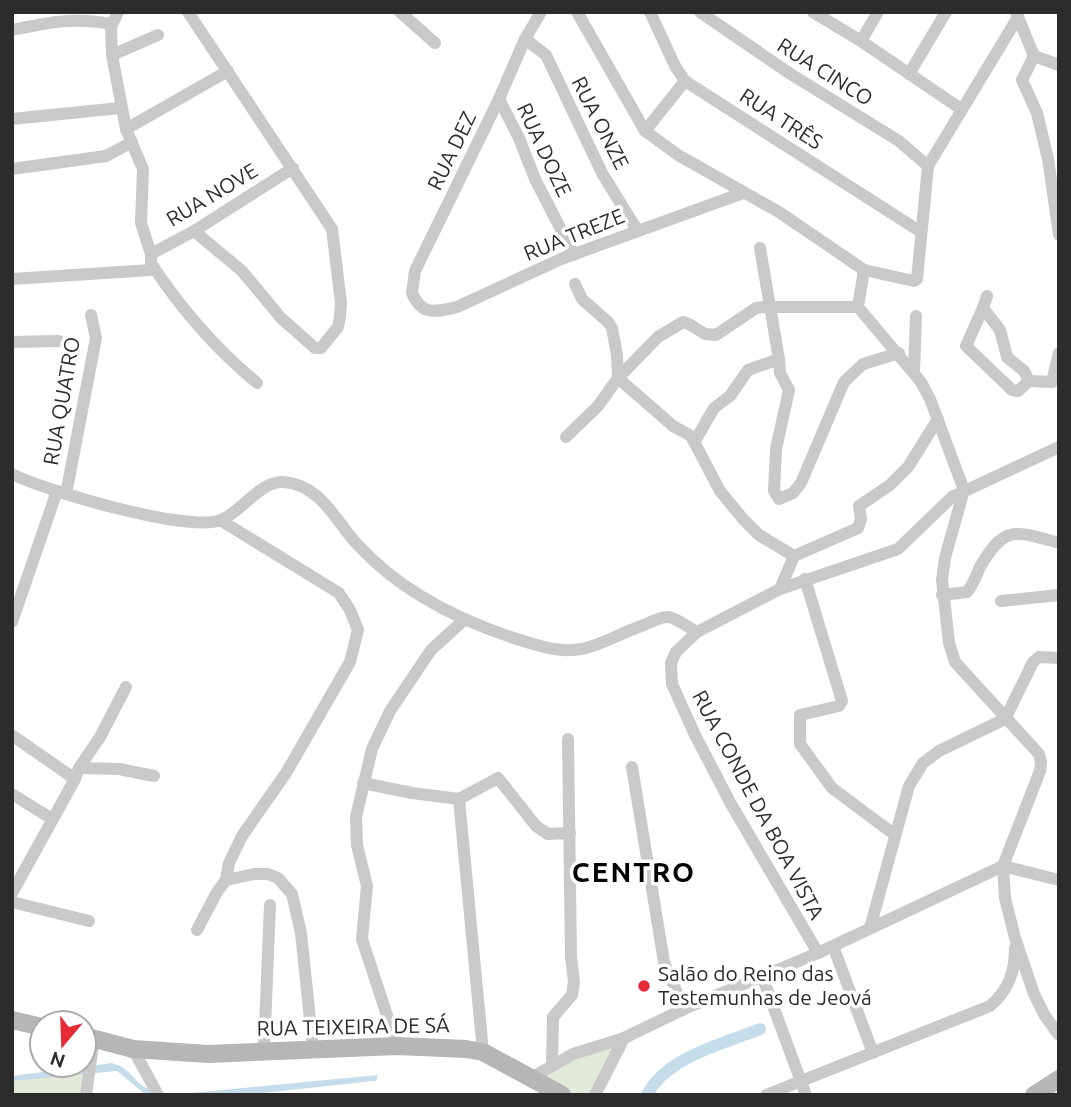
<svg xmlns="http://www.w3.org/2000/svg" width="1071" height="1107" font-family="Ubuntu,sans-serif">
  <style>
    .green { fill: #e2ead9 }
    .water { fill: #c5dceb }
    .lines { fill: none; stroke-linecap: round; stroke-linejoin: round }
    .canal { stroke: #c5dceb; stroke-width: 12 }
    .street { stroke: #c9c9c9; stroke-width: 12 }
    .secondary { stroke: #b6b6b6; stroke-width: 18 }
    .poi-dot { fill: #e62b37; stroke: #fff; stroke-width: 2.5 }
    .labels { text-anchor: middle; stroke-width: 7; stroke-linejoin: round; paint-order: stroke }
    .street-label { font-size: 21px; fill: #2c2c2c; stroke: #fff }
    .poi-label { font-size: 21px; fill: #2c2c2c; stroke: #fff; text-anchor: start }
    .district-label { font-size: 28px; font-weight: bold; letter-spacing: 2px; fill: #000; stroke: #fff }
  </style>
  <rect width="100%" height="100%" fill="#fff"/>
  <g class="green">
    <polygon points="624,1038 595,1095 561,1095 533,1077"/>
    <polygon points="84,1072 81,1095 12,1095 12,1077"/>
  </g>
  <g class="water">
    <path d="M112,1063C126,1067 130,1074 140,1084C147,1090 159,1092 168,1095H146L117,1071L12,1081V1076Z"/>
    <polygon points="378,1075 376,1081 373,1081 244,1095 170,1095"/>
  </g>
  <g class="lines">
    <path class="canal" d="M647,1095C666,1057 723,1044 760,1029"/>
    <g class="street">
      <polyline points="188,12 332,229 341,303 340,316 338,327 321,348 315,348 281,318 242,271 194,231"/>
      <polyline points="400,12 435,43"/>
      <path d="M541,12L525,39L499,99L415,271L412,293C422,316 435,312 457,307L561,259L743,193"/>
      <polyline points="577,12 645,131 678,155 779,212 864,270 914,281 917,279 928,166 1018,17"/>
      <polyline points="650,12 675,66 685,81 921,232"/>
      <polyline points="700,12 789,73 899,141 928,166"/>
      <polyline points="813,12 861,41 961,109"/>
      <polyline points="1016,12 1034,56"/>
      <path d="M12,30C51,22 72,17 112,24"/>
      <polyline points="525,39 546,55 602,173 637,230"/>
      <polyline points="861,41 878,12"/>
      <polyline points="112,55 158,35"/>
      <polyline points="1034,56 1022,80 1037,113 1048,159 1059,235"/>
      <polyline points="1034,56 1059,65"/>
      <polyline points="909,74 946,12"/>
      <polyline points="499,99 519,138 535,179 574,255"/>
      <polyline points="12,119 120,108"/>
      <polyline points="126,129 228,71"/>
      <polyline points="645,131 685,81"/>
      <polyline points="12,169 106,156 132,142"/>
      <polyline points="151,254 194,231 293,168"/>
      <path d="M152,265C182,310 216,349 257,383"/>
      <polyline points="864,270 858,307 921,382 930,399 964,490 945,558 942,580 949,643 955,662 1039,754 1041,762 1040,771 1003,866 1005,898 1015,938 1034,994 1045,1016 1059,1035"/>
      <polyline points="12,279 151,270 151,254 141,223 143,169 126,129 112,55 111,27 118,12"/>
      <polyline points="575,284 582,299 608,322 612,328 617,355 618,378"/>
      <polyline points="987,296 983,308 1000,330 1007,357 1024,371 1029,381 1052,382"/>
      <polyline points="983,308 966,346 1012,390 1018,391 1029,381"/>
      <polyline points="12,342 59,341"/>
      <polyline points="779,359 780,373 789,390 776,449 774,491 779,499 793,493 801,483 844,382 863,364 899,353"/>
      <polyline points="914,373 916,316"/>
      <polyline points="618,378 673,426 691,436 720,491 743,519 759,535 794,556 780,589"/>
      <polyline points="1052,382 1059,353"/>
      <polyline points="566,437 598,406 618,378 658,337 683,322 689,324 705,334 716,335 756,308 763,307 858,307"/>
      <polyline points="695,441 714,408 730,396 748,370 779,359 760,248"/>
      <path d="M12,474C46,491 188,533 221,520C243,511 260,481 283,482C320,484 335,520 357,544C406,598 474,628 544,647C587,658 606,638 644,625C651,622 661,616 669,617C678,619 689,628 697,632"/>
      <polyline points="66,494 96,338 91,315"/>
      <polyline points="794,556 858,528 861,519 859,506 890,485 908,467 938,419"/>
      <polyline points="805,579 842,701 839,706 800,715 800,744 832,788 895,835"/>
      <path d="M942,595L967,592C973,585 976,576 980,567C1005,524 1015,531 1059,543"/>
      <polyline points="1001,601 1059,595"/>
      <polyline points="12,622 57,491"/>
      <polyline points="13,736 75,779"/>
      <polyline points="632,767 664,962 684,1009"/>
      <polyline points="79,768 119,769 154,776"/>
      <polyline points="363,783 412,793 459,799 498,778 536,826 548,834 570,833"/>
      <polyline points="12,794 52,819"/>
      <polyline points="459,799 483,1052"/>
      <polyline points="1003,866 1059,880"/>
      <polyline points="226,880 254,874 268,874 278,878 292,894 301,933 313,1048"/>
      <polyline points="12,893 75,779 79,768 100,737 126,687"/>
      <polyline points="12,902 89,921"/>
      <polyline points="870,928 909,786 923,763 939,751 1005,719 1033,662 1039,657 1059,658"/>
      <polyline points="197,930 217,892 226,880 229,863 242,836 286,773 350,662 358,630 350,610 339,593 220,520"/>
      <polyline points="833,946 873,1053"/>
      <polyline points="818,953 731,804 695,735 672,684 671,663 676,652 697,632 780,589 898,549 952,497 1059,447"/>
      <polyline points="762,976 806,1095"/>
      <polyline points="397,1046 362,939 367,886 357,845 356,817 372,749 390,711 431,650 465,619"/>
      <polyline points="133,1049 158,1095"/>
      <polyline points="264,1051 270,905"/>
      <polyline points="552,1065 553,1017 572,995 574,982 571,957 568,739"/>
      <polyline points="533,1077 573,1054 624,1038 684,1009 818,953 1003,866"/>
      <polyline points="86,1095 94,1038"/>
      <polyline points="595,1095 624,1038"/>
      <path d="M766,1095L990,1006C1009,990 1015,971 1015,948"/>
    </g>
    <g class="secondary">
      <polyline points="12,1020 42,1027"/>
      <polyline points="84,1036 133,1049 208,1054 397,1046 466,1049 483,1052 562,1095"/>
      <polyline points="1034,1095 1059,1079"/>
    </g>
  </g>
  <circle class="poi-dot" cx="644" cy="986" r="7"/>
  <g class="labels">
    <g class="street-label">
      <text transform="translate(825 72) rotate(32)" y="7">RUA CINCO</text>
      <text transform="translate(781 119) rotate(33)" y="7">RUA TRÊS</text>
      <text transform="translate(600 123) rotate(63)" y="7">RUA ONZE</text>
      <text transform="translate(544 150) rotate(65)" y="7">RUA DOZE</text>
      <text transform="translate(452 151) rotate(-64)" y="7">RUA DEZ</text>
      <text transform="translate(212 195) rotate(-31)" y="7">RUA NOVE</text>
      <text transform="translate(574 235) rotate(-22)" y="7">RUA TREZE</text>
      <text transform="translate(62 401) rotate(-80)" y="7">RUA QUATRO</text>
      <text transform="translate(758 805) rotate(62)" y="7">RUA CONDE DA BOA VISTA</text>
      <text transform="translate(353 1027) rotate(-1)" y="7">RUA TEIXEIRA DE SÁ</text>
    </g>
    <g class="poi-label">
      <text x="658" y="981">Salão do Reino das<tspan x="658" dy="24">Testemunhas de Jeová</tspan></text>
    </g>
    <g class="district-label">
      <text x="634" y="882">CENTRO</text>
    </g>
  </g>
  <rect width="1071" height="1107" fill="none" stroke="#2c2c2c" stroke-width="28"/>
  <g transform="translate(63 1044) rotate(199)"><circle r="33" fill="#ffffff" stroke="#ababab" stroke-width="2"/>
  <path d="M0-5L12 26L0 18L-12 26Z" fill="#e62b37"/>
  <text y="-10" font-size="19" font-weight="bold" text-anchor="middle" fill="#2c2c2c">N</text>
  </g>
</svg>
